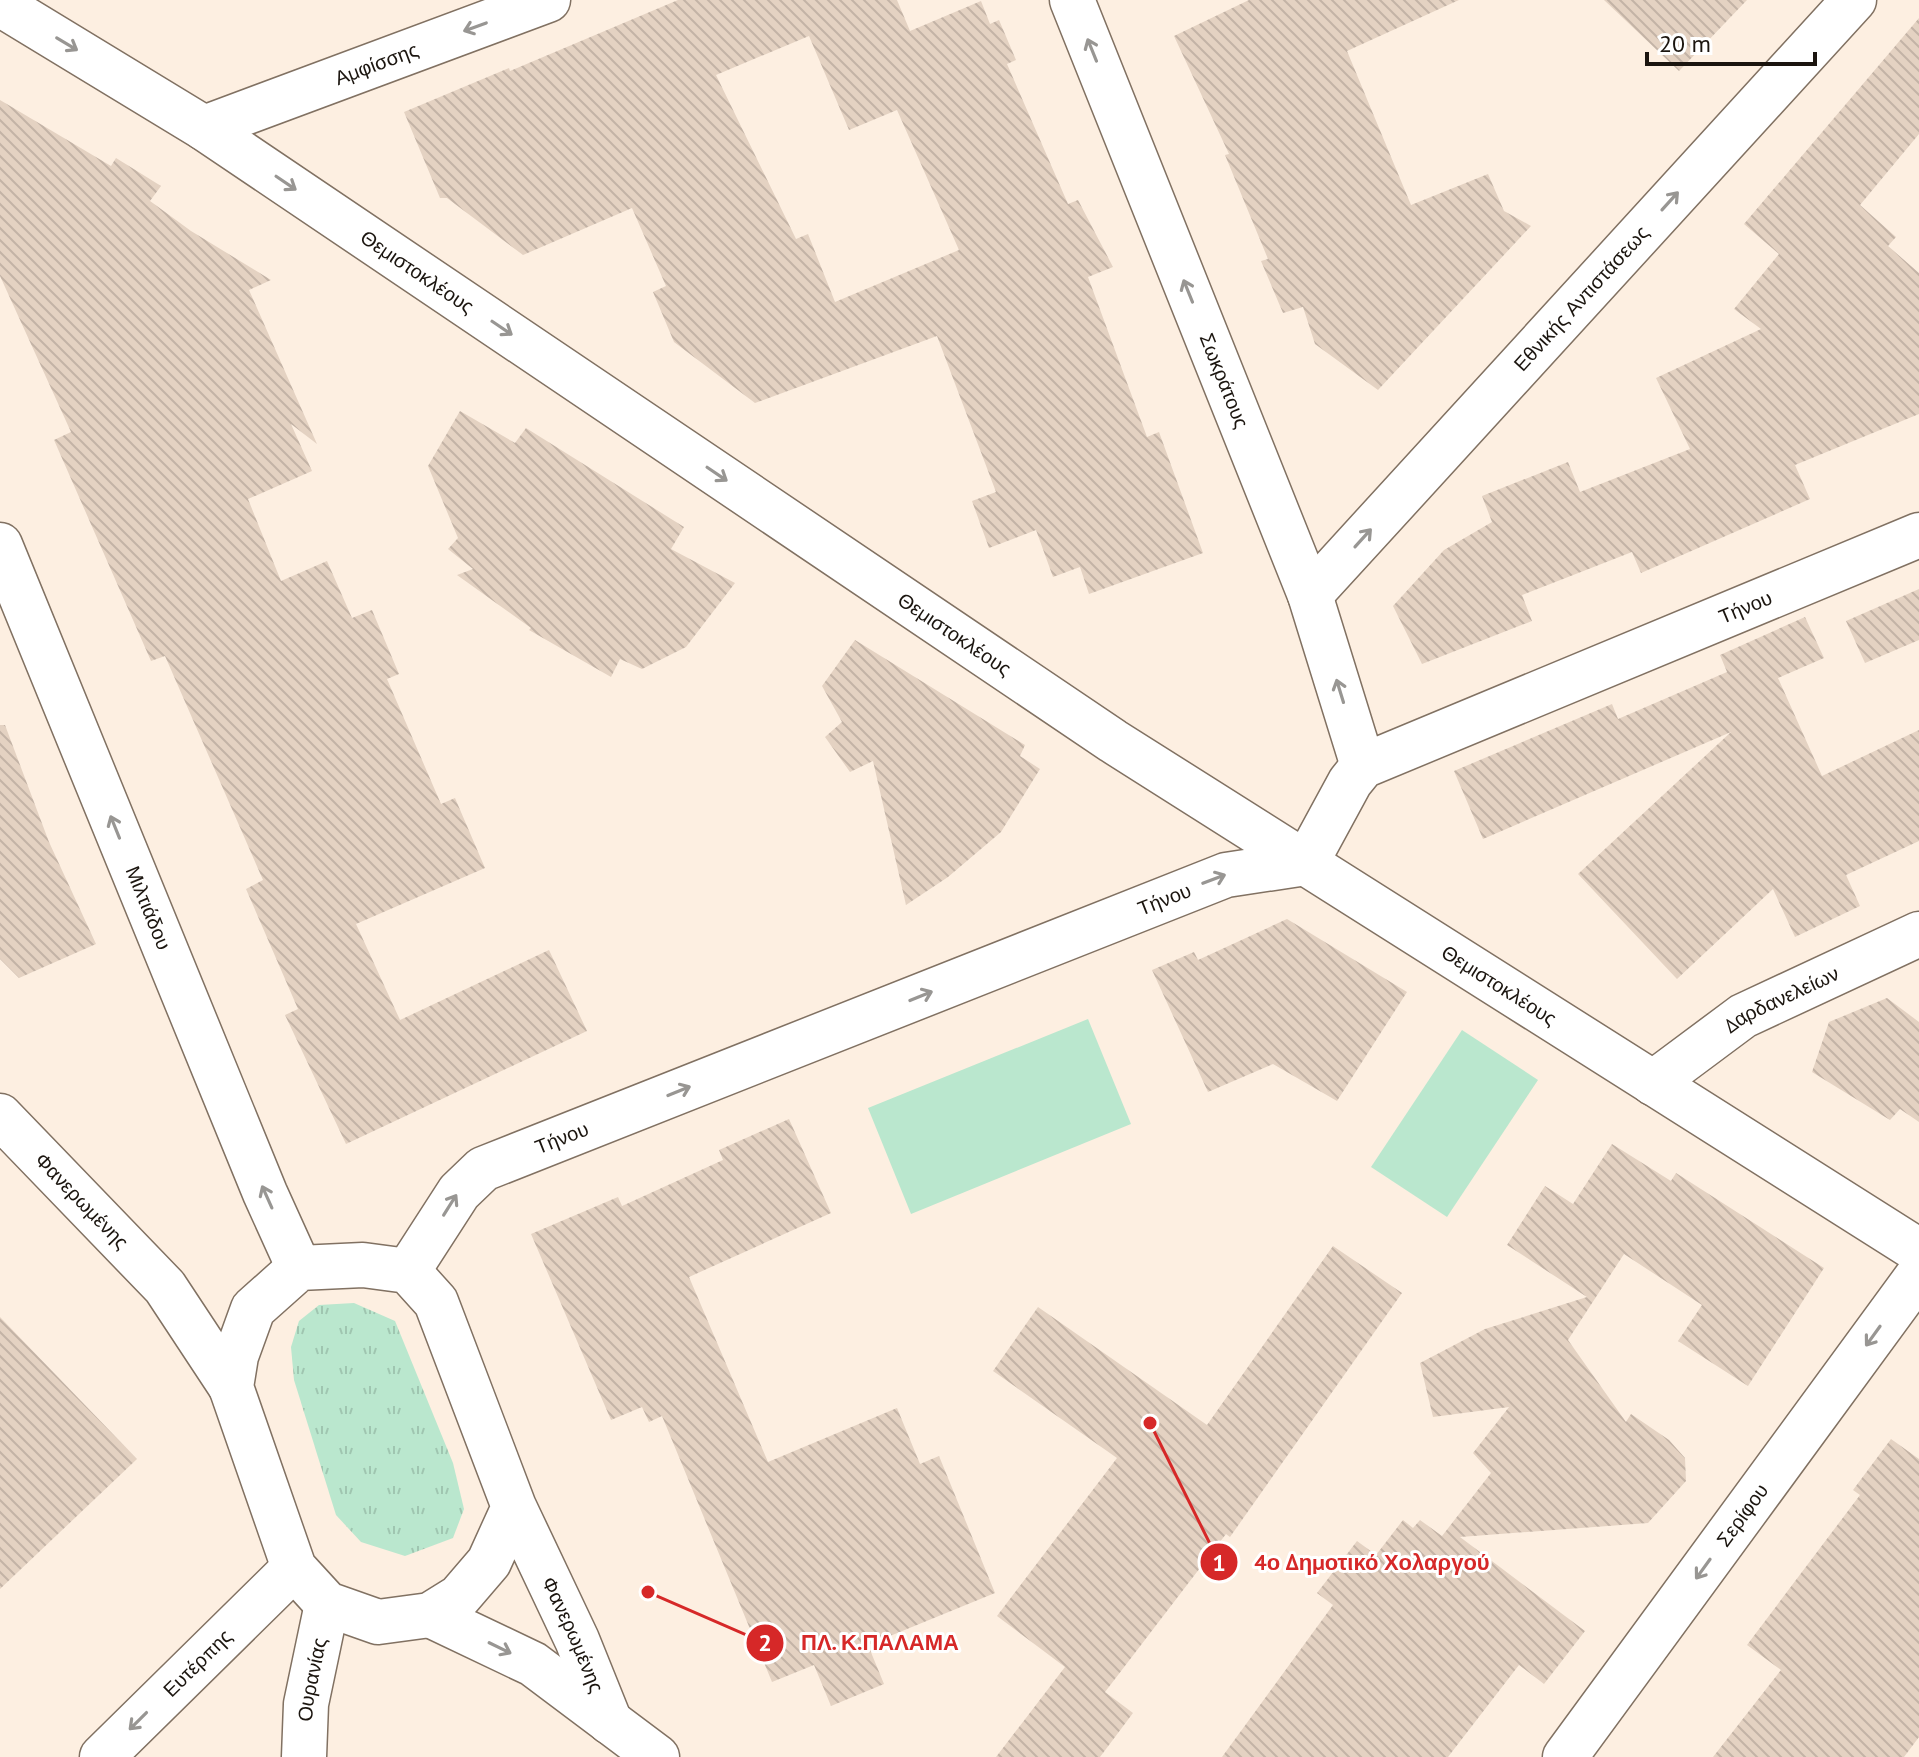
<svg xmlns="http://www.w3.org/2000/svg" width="1919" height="1757" font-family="'PT Sans',sans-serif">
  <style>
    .grass { fill: #bae7ce }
    .park { fill: url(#park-tufts) }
    .building { fill: url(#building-back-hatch); fill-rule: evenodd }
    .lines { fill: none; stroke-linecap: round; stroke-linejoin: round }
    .street-casing { stroke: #817162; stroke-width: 47 }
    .secondary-casing { stroke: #817162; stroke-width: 47 }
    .street { stroke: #fff; stroke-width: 44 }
    .secondary { stroke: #fff; stroke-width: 44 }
    .oneway { stroke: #989693 }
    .labels { text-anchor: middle; stroke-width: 6; stroke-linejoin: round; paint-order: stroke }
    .street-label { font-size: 20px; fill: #1b150f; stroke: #fff }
    .leader { fill: none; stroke: #d62828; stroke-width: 3 }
    .callout-dot { fill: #d62828; stroke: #fff; stroke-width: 3 }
    .mark-label { font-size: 24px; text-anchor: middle; font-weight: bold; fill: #fff }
    .callout-label { font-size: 22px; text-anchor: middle; font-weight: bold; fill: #d62828; stroke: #fff; stroke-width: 6; stroke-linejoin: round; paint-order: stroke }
  </style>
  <defs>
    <pattern id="park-tufts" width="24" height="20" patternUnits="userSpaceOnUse" patternTransform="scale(2)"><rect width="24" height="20" fill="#bae7ce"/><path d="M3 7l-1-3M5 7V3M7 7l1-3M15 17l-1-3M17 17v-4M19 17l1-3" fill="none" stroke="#9fc5b0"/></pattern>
    <pattern id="building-back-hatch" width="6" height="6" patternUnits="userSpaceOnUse" patternTransform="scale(2)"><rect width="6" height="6" fill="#e4d2c2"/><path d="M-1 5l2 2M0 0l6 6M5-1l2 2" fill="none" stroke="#c3b3a6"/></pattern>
  </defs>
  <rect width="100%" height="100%" fill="#fdefe1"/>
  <g class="grass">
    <polygon points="1088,1019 1131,1124 911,1214 868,1108"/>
    <polygon points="1462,1030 1538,1080 1447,1217 1371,1167"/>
  </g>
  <polygon class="park" points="354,1303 395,1321 453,1463 464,1509 453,1538 405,1556 361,1542 336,1515 294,1380 291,1347 299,1321 319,1305"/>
  <g class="building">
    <path d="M678,0H897L910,31L981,1L990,24L999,20L1016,60L1007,64L1068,204L1078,200L1113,267L1088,277L1147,437L1159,432L1203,553L1089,594L1080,567L1053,577L1036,530L989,548L972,501L996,492L937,336L755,403L674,342L653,292L666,286L632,208L523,255L447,198H440L404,112L509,68L510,71ZM809,36L849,130L897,110L959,250L835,302L808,234L796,239L716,75Z"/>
    <polygon points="1249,0 1459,0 1347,51 1411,205 1488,174 1504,211 1531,226 1378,390 1315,344 1303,307 1283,313 1261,261 1268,259 1225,155 1229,154 1174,36"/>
    <polygon points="1604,0 1747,0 1679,71"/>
    <polygon points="1919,18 1919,134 1860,205 1896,237 1888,246 1919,273 1919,414 1795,465 1810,499 1641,573 1632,552 1522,595 1532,621 1422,664 1393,606 1444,550 1492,522 1482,496 1568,462 1580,492 1690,449 1656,378 1761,329 1734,309 1779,254 1744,224"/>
    <polygon points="0,100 111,166 116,158 161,186 150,201 191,231 271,280 249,290 317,444 291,424 312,471 248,499 281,581 327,561 352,618 372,610 399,674 387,679 441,804 455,798 485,868 356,924 400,1020 549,950 587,1031 346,1144 285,1015 298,1009 246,889 263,880 165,656 151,661 54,440 71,432 0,276"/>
    <polygon points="460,411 515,443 526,428 684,527 671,549 735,583 686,647 642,669 620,659 611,677 529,630 531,628 457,575 473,569 448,549 458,538 428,466"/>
    <polygon points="1919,589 1919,640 1865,663 1846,621"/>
    <polygon points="1805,617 1824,658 1778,678 1822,776 1919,730 1919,841 1846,875 1860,906 1795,937 1773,889 1677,979 1578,874 1731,732 1483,839 1454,771 1612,704 1618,719 1727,672 1720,655"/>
    <polygon points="855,640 1025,745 1020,756 1040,769 1001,832 948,877 906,905 873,761 850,772 825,737 842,722 822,686"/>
    <polygon points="0,725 5,725 49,842 96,944 19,978 0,959"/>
    <polygon points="1287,919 1407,992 1337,1101 1273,1064 1208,1092 1152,970 1194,952 1198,960"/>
    <polygon points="1887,998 1919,1022 1919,1122 1900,1109 1890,1120 1812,1072 1829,1022"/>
    <polygon points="789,1119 831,1213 689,1277 768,1462 897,1408 920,1464 939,1456 995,1593 868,1645 884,1684 831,1706 814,1665 772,1682 662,1416 649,1422 642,1407 611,1420 531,1234 618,1197 622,1206 723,1160 719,1150"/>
    <polygon points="1612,1144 1671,1181 1676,1173 1824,1268 1748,1386 1678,1341 1702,1305 1624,1254 1568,1340 1626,1422 1631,1414 1669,1440 1685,1458 1686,1481 1648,1523 1460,1537 1585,1631 1544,1684 1519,1665 1448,1757 1222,1757 1333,1605 1317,1593 1357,1541 1376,1555 1403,1520 1413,1528 1420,1520 1442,1536 1491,1473 1473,1453 1509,1407 1433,1417 1420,1363 1485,1329 1587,1297 1507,1245 1545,1186 1573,1204"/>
    <polygon points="1333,1246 1402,1293 1230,1537 1226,1534 1105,1692 1133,1713 1100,1757 996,1757 1065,1667 997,1616 1117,1458 993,1371 1038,1307 1207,1425"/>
    <polygon points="0,1317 137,1459 0,1589"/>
    <polygon points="1891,1439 1919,1459 1919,1737 1904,1757 1713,1757 1781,1670 1747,1645 1860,1495 1853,1490"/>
  </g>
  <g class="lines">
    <defs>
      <g id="street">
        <path id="s1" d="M1072,0L1310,595L1363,766"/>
        <path id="s2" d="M0,4L204,128L1113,741L1919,1251"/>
        <path id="s3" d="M204,128L548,0"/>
        <path id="s4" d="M0,545L265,1193L299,1268"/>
        <path id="s5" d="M1310,595L1854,0"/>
        <path id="s6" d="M1653,1083L1743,1016L1919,934"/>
        <path id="s7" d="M408,1271L459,1192L483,1169L1226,875L1306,863L1350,782L1363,766L1919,535"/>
        <path id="s8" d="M102,1757L294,1568"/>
        <path id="s9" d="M1565,1757L1919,1274"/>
      </g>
      <g id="secondary">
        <path id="s10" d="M0,1116L165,1287L231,1387"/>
        <path id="s11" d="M514,1507L489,1562L459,1597L430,1615L378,1622L327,1604L294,1568L231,1387L236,1356L253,1309L299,1268L363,1265L408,1271L436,1302L514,1507L577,1640L610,1722"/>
        <polyline points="430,1615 533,1664 657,1757"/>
        <path id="s12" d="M304,1757L306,1704L327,1604"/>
      </g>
    </defs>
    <use href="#street" class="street-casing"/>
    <use href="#secondary" class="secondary-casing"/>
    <use href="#street" class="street"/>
    <use href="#secondary" class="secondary"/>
  </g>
  <defs><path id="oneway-shaft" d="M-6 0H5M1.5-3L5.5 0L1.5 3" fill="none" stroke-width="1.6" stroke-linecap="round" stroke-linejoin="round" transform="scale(2)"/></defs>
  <g class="oneway">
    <use href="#oneway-shaft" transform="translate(475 27) rotate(160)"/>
    <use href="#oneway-shaft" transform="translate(67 44) rotate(31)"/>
    <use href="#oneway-shaft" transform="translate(1092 50) rotate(-112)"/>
    <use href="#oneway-shaft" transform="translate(286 183) rotate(34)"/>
    <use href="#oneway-shaft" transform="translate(1670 201) rotate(-48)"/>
    <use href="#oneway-shaft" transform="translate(1188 291) rotate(-112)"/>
    <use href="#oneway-shaft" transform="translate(502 328) rotate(34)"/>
    <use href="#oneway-shaft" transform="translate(717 474) rotate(34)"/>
    <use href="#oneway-shaft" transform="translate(1363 538) rotate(-48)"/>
    <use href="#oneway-shaft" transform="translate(1340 691) rotate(-107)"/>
    <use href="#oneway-shaft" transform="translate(115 827) rotate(-112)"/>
    <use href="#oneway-shaft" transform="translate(1214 879) rotate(-21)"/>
    <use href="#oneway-shaft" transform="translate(921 996) rotate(-22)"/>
    <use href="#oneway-shaft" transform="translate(679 1091) rotate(-22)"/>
    <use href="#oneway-shaft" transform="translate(267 1197) rotate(-114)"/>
    <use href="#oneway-shaft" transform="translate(450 1205) rotate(-58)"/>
    <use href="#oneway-shaft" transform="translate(1873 1336) rotate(126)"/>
    <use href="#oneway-shaft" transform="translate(1703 1569) rotate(126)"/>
    <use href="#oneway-shaft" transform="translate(500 1648) rotate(26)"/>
    <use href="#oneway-shaft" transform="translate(138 1721) rotate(135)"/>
  </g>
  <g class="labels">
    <g class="street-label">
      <text dy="7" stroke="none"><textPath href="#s3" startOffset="184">Αμφίσσης</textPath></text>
      <text dy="7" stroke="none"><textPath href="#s2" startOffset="496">Θεμιστοκλέους</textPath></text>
      <text dy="7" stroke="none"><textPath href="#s5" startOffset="402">Εθνικής Αντιστάσεως</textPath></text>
      <text dy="7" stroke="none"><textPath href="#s1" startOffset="410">Σωκράτους</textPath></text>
      <text dy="7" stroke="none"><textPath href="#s7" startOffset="1534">Τήνου</textPath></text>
      <text dy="7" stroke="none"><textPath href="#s2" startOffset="1144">Θεμιστοκλέους</textPath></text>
      <text dy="7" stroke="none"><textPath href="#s7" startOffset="860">Τήνου</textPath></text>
      <text dy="7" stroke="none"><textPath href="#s4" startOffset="392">Μιλτιάδου</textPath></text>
      <text dy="7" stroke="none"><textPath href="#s2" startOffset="1792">Θεμιστοκλέους</textPath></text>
      <text dy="7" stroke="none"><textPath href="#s6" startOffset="154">Δαρδανελείων</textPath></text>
      <text dy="7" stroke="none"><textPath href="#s7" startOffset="212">Τήνου</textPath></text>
      <text dy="7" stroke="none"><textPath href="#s10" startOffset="118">Φανερωμένης</textPath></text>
      <text dy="7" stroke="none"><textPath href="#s9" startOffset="300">Σερίφου</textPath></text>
      <text dy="7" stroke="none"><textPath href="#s11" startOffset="1142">Φανερωμένης</textPath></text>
      <text dy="7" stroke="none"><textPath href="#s8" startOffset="134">Ευτέρπης</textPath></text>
      <text dy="7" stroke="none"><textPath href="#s12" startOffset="78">Ουρανίας</textPath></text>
    </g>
  </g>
  <path class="leader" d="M1150 1423L1219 1562M648 1592L765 1643"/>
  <g class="callout-dot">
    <circle cx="1150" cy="1423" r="8"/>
    <circle cx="648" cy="1592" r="8"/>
    <circle cx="1219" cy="1562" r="20"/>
    <circle cx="765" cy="1643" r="20"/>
  </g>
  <g class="mark-label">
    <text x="1219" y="1571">1</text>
    <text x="765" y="1651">2</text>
  </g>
  <g class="callout-label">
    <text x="1372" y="1570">4ο Δημοτικό Χολαργού</text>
    <text x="880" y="1650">ΠΛ. Κ.ΠΑΛΑΜΑ</text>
  </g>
  <path d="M1647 52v12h168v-12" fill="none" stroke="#1b150f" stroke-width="4"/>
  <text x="1659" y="52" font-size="24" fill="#1b150f" stroke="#ffffff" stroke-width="6" paint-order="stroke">20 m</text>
</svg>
